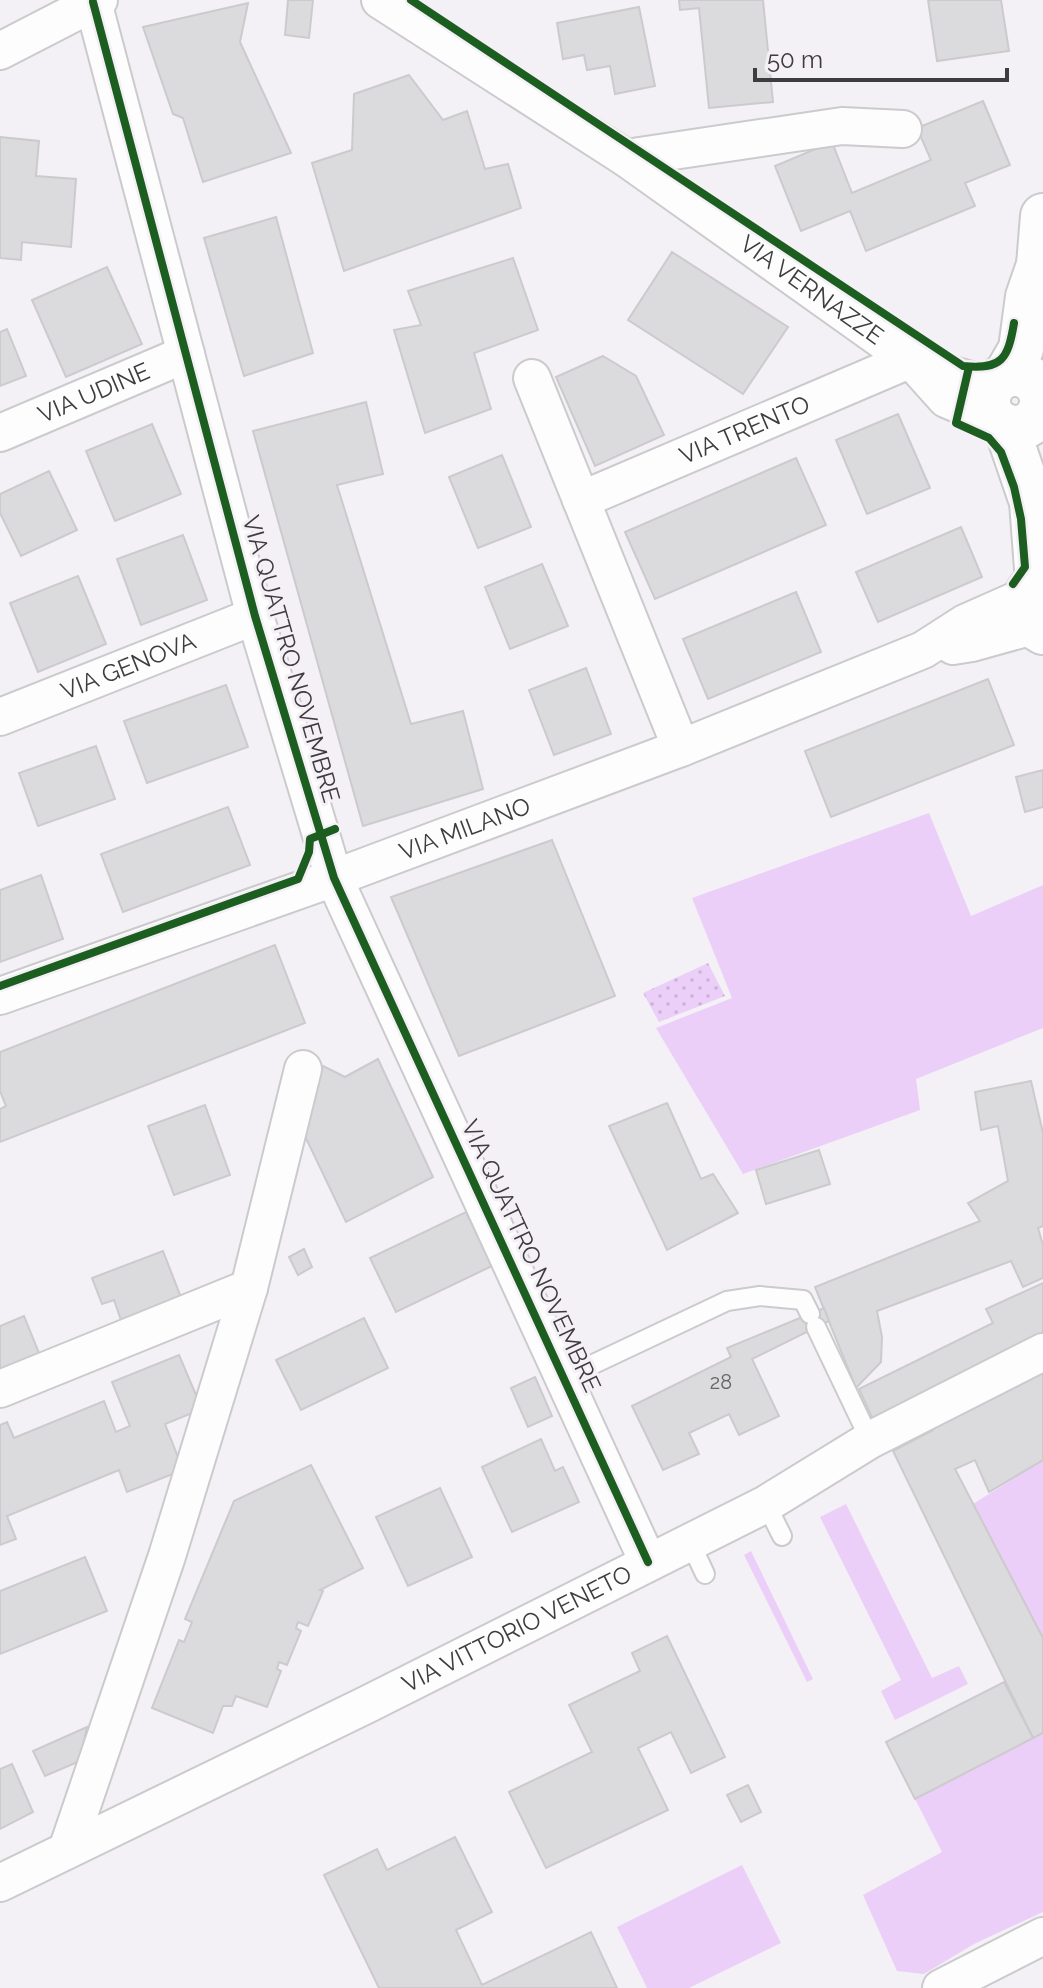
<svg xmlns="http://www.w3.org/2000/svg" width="1043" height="1988" font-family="Raleway,sans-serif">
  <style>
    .grass { fill: #eccff9 }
    .garden { fill: url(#garden-dots) }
    .building { fill: #dbdadc; stroke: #cccacd; stroke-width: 2 }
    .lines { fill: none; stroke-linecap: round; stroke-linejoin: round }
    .lane-casing { stroke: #cbcacc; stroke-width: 22 }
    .street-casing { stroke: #cbcacc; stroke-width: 40 }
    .secondary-casing { stroke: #cbcacc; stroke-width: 48 }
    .lane { stroke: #fdfdfe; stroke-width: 18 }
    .street { stroke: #fdfdfe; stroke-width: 36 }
    .secondary { stroke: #fdfdfe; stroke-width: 44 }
    .cycleway-casing { stroke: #f4f0f6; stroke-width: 13 }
    .cycleway { stroke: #1b5e20; stroke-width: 8 }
    .labels { text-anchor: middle; stroke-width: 6; stroke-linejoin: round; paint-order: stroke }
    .number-label { font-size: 20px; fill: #656466 }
    .street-label { font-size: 24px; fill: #3d3c3e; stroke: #f4f0f6 }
  </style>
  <defs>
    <pattern id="garden-dots" width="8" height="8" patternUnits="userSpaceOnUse" patternTransform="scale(2)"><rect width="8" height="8" fill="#eccff9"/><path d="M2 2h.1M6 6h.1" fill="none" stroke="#cbb3d6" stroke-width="1.8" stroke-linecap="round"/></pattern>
  </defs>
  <rect width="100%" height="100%" fill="#f3f1f5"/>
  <g class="grass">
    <polygon points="929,813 971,916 1043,885 1043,1028 916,1079 920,1110 743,1174 656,1028 732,998 692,898"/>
    <polygon points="1043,1460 1043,1638 973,1504"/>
    <polygon points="846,1504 932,1678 959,1666 968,1684 895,1720 881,1691 901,1680 820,1517"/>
    <polygon points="751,1551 813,1679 807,1682 744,1555"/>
    <polygon points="1043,1733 1043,1912 974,1944 924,1974 897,1971 863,1895 942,1852 915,1799"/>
    <polygon points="742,1865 781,1943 689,1988 647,1988 617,1927"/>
  </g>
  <polygon class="garden" points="708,963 725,996 659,1022 643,993"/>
  <g class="building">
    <polygon points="288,0 313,0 309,38 285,35"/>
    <polygon points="679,0 763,0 773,102 709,108 699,8 680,10"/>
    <polygon points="928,0 1001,0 1009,51 937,61"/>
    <polygon points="248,3 240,42 291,153 203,182 183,118 173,114 143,27"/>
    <polygon points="639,7 655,86 615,94 610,66 587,70 584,55 563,59 557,23"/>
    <polygon points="409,75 443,120 467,111 485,169 508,164 521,208 344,271 312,163 352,150 354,94"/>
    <polygon points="983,101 1010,165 965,183 975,206 866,251 850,211 801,231 775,166 832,142 852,193 931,160 917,128"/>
    <polygon points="0,137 39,141 36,176 76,179 71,247 22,242 21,260 0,258"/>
    <polygon points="276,217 313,353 244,376 204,238"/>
    <polygon points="672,252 788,327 743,394 628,320"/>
    <polygon points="513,258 538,330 474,353 491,409 425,433 394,330 421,325 408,291"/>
    <polygon points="107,267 142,344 66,377 32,300"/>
    <polygon points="7,329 26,376 0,386 0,332"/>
    <polygon points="603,356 636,376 664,435 595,466 556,377"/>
    <polygon points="366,402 383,474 337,485 411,724 463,711 483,789 363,826 253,431"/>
    <polygon points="898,414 930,488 867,514 836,440"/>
    <polygon points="152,424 181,494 115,521 86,451"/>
    <polygon points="502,455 531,527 478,548 449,477"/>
    <polygon points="796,458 826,525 655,599 625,532"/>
    <polygon points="49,471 77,530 21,556 0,513 0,494"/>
    <polygon points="961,527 982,577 878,622 856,572"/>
    <polygon points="183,535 207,600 141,625 117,559"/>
    <polygon points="542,564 568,626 510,649 485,587"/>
    <polygon points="78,576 106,644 38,672 10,603"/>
    <polygon points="796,592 821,652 708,699 683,639"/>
    <polygon points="586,668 611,734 554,755 529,690"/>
    <polygon points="988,679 1014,745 831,817 805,751"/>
    <polygon points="226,685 248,747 147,783 124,721"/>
    <polygon points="96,746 115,799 38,826 19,773"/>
    <polygon points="1043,770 1043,807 1025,812 1016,777"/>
    <polygon points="228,807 250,865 123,912 101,854"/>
    <polygon points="552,840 615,996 459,1056 391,897"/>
    <polygon points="41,875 63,939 0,962 0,890"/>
    <polygon points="275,945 305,1023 0,1142 0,1109 6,1106 0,1091 0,1052"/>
    <polygon points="378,1059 433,1177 346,1222 303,1132 323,1066 345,1077"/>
    <polygon points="1031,1081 1043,1133 1043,1226 1038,1228 1043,1245 1043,1278 1023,1287 1011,1261 877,1311 882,1337 881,1362 856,1388 815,1287 980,1221 968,1203 1008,1181 998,1126 981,1130 975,1092"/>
    <polygon points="667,1103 701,1179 713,1174 738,1213 667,1250 609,1126"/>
    <polygon points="205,1105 230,1175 174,1195 148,1126"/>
    <polygon points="819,1150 830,1184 766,1204 756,1170"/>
    <polygon points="466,1212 492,1266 396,1312 370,1258"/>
    <polygon points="304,1249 312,1267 298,1275 289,1257"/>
    <polygon points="163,1251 182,1300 122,1323 114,1300 102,1304 92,1278"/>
    <polygon points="1043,1283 1043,1337 876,1426 859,1389 993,1323 986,1309"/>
    <polygon points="824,1308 829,1321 752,1359 779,1416 739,1435 729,1414 689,1433 699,1454 663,1470 632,1406 731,1357 727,1348"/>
    <polygon points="24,1316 43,1363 0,1380 0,1326"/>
    <polygon points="364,1318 388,1368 301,1410 276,1360"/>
    <polygon points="179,1355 202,1409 165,1424 183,1470 127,1492 119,1470 7,1516 16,1539 0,1545 0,1425 7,1422 14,1438 104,1401 116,1432 130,1426 112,1382"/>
    <polygon points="1043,1364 1043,1460 989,1492 975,1460 955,1469 1043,1638 1043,1733 1033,1738 893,1451 933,1430 930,1423"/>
    <polygon points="535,1377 552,1416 528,1427 511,1388"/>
    <polygon points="541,1439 555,1471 563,1467 579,1502 512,1532 482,1467"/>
    <polygon points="311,1465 363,1568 320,1590 323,1591 308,1626 298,1622 296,1628 301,1631 287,1665 279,1662 277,1669 281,1671 267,1707 236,1696 232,1706 223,1706 213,1733 152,1708 179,1640 184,1642 192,1622 185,1619 234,1501"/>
    <polygon points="440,1488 472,1557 408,1586 376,1517"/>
    <polygon points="85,1557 107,1611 0,1654 0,1591"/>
    <polygon points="667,1636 725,1757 691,1773 671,1732 638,1748 668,1810 546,1868 509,1792 592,1752 569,1705 640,1671 632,1653"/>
    <polygon points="1004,1682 1033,1738 915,1799 886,1742"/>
    <polygon points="87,1727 80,1761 45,1776 33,1751"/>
    <polygon points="12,1764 33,1812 0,1829 0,1769"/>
    <polygon points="748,1785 761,1812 741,1822 727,1795"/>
    <polygon points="455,1837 492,1912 456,1930 482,1985 591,1932 617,1988 379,1988 324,1875 377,1849 387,1870"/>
  </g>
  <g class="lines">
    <defs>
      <g id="lane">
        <polyline points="816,1327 870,1440"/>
        <polyline points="566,1377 727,1301 760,1296 803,1300 810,1314"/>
        <polyline points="766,1504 782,1536"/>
        <polyline points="690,1542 705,1574"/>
      </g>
      <g id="street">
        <path id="s1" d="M380,0L626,158L917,365L992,386"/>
        <polyline points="93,2 255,616 334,878 648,1562"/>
        <polyline points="0,51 99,0"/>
        <polyline points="626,158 842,126 903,129"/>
        <polyline points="920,370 946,399 995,420"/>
        <polyline points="532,378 681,748"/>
        <path id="s2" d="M0,433L186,354"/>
        <path id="s3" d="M581,500L909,360"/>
        <polyline points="953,646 972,643 1033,626"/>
        <path id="s4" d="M0,717L255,616"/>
        <path id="s5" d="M0,996L334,878L681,748L923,650L965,623L1026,596"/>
        <polyline points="0,1389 249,1288"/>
        <polyline points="68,1847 167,1556 249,1288 303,1069"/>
        <path id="s6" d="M0,1883L366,1705L766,1504L870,1440L1043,1352"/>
        <polyline points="941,1988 1043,1936"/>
      </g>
      <g id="secondary">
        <polyline points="1043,293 1039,265 1043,216"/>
        <circle cx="1015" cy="401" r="27"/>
        <polyline points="1006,375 1021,349 1028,297 1039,265"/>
        <polyline points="1006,426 1032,502 1038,582"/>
        <path d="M1043,580C1023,589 1021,605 1030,624L1043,632"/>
      </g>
    </defs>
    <use href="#lane" class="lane-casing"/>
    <use href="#street" class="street-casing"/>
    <use href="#secondary" class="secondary-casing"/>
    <use href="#lane" class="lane"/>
    <use href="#street" class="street"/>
    <use href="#secondary" class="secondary"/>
    <defs>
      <g id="cycleway">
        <path d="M411,0L963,366C1002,370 1008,359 1014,323"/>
        <polyline points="93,2 255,616 334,878 648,1562"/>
        <polyline points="969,367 956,423 989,438 1001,452 1014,487 1021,519 1025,567 1013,584"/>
        <polyline points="0,986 298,879 309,852 310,839 335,829"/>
      </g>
    </defs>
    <use href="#cycleway" class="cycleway-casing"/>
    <use href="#cycleway" class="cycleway"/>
  </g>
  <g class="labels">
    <g class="number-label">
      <text x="721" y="1389">28</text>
    </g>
    <g class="street-label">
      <text dy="8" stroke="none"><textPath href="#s1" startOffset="520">VIA VERNAZZE</textPath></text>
      <text dy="8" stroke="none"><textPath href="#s2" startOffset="102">VIA UDINE</textPath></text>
      <text dy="8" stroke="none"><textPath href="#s3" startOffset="178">VIA TRENTO</textPath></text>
      <text transform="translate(291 659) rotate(74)" y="8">VIA QUATTRO NOVEMBRE</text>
      <text dy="8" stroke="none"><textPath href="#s4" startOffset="138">VIA GENOVA</textPath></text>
      <text dy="8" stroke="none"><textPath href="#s5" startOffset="494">VIA MILANO</textPath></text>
      <text transform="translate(531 1256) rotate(65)" y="8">VIA QUATTRO NOVEMBRE</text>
      <text dy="8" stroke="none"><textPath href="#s6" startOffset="576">VIA VITTORIO VENETO</textPath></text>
    </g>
  </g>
  <path d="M755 68v12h252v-12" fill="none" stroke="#3d3c3e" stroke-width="4"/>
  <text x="767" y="68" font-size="24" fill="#3d3c3e" stroke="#f4f0f6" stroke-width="6" paint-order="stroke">50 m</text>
</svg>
